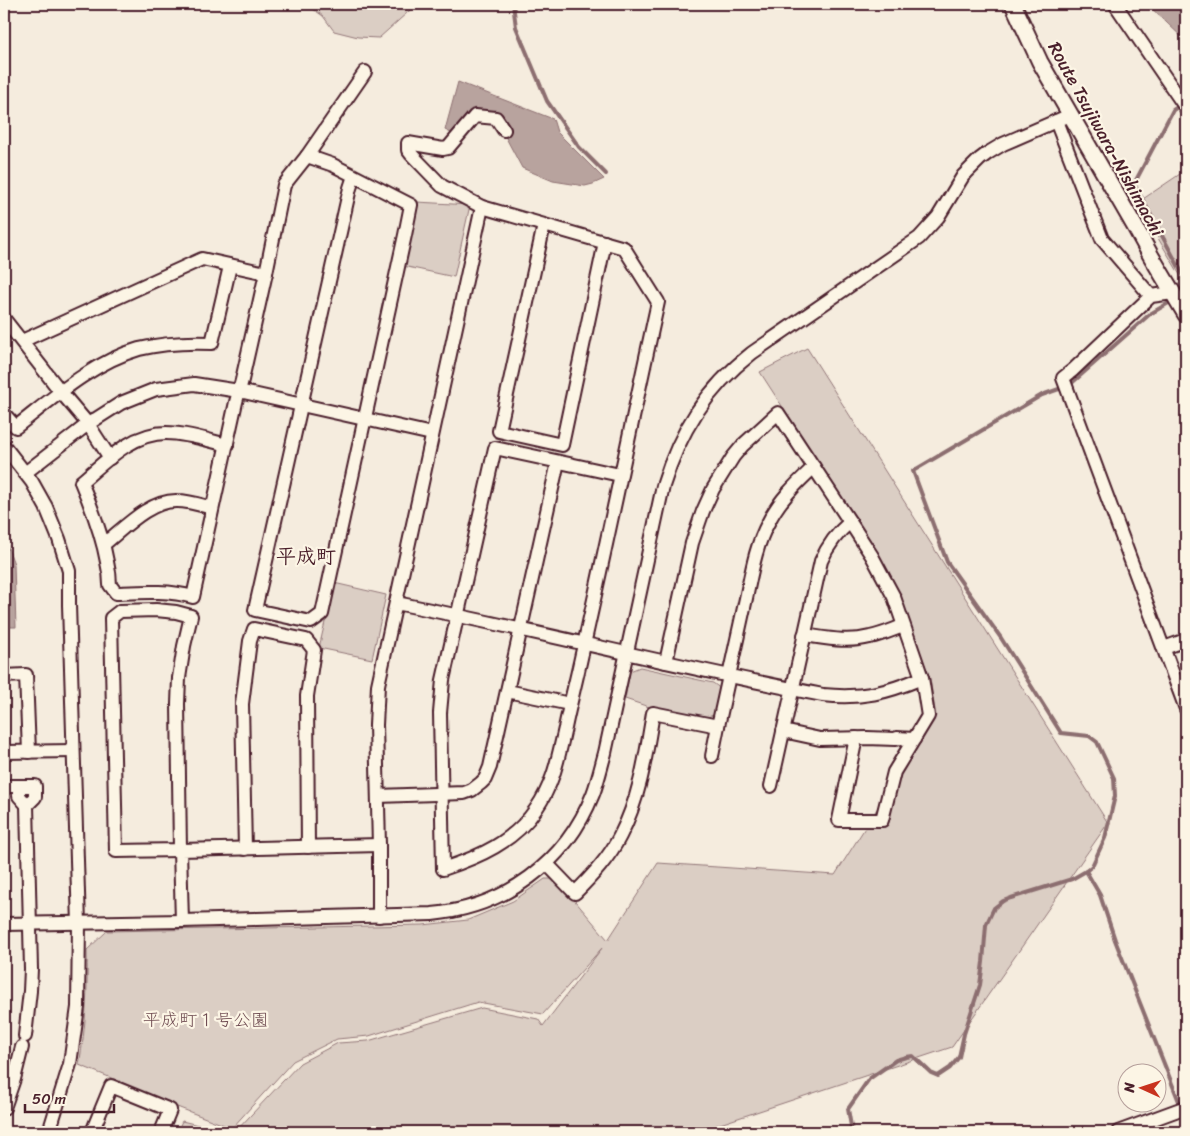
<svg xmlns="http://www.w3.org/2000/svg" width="1190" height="1136" font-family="Sriracha,'Klee One',sans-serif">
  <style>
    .green { fill: #dbcec4; stroke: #927678 }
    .water { fill: #b8a39e; stroke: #8c6e70 }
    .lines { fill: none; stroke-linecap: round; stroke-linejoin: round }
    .stream { stroke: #8c6e70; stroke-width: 4 }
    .minor-casing { stroke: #4a1f2b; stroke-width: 16 }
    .major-casing { stroke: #4a1f2b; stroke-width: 19 }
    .minor { stroke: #fcf5e5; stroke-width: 12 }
    .major { stroke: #fcf5e5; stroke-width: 15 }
    .labels { text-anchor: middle; stroke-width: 4.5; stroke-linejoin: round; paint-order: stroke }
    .street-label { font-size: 18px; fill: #4a1f2b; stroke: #fcf5e5 }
    .park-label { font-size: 18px; fill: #6e4b51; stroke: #fcf5e5 }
    .quarter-label { font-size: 20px; font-weight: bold; fill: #4a1f2b; stroke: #fcf5e5 }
  </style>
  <rect width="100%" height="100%" fill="#f5ecde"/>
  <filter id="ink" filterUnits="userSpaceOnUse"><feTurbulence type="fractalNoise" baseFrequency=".02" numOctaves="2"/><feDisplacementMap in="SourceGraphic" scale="10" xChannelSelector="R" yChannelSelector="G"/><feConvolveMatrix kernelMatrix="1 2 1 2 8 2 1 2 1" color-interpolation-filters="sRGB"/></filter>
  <g filter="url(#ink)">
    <g class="green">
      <polygon points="306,4 417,4 379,38 358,37 334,31 323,16"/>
      <polygon points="1186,170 1186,285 1137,203"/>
      <polygon points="417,202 470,205 454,277 403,266"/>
      <path d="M807,348L1108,823L952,1047L696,1132H235L300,1063L338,1043L368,1041L482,1008L538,1019L543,1026L602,948L543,1014L478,1002L369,1036L337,1039L293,1061L232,1128L177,1107L109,1077L79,1065C86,1027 88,989 87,950L107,931L423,925L468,920L513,901L545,879H554L575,901L608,940L658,863L835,875L936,716L930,679L900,595L860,527L760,372Z"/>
      <polygon points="334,583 386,595 372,659 319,648"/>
      <polygon points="640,667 713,683 721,689 716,714 705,718 649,707 625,699 630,671"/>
      <polygon points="182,1121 226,1132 177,1132"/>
    </g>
    <g class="water">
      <polygon points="1147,4 1186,4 1186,41"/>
      <polygon points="458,82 553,119 557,132 604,179 593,184 585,186 553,181 522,168 505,136 511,133 501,114 474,108 451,133 445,130"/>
      <polygon points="4,537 14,564 16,627 4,627"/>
    </g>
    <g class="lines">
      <g class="stream">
        <polyline points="513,4 516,27 547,101 579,147 606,174"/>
        <polyline points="1176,108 1173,110 1134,184 1186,280"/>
        <polyline points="1178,297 1186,293"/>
        <polyline points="1086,871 1100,895 1115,940 1186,1119"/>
        <polyline points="852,1132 848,1109 869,1079 896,1060 906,1057 913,1056 931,1073 938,1076 950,1068 959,1057 964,1034 980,985 983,962 986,925 994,908 1003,901 1011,898 1072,879 1086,871 1092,866 1105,838 1115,796 1114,778 1097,742 1089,736 1061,733 1001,638 947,562 913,471 1042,395 1059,389 1073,382 1150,314 1172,301"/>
      </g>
      <defs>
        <g id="minor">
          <polyline points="1115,4 1186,108"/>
          <polyline points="1056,121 1102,239 1151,296"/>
          <path d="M504,130L496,118L475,116L448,148L443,149L408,143V150L411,154L442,186L482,207L624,248L658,302C632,420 608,539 581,658C576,681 570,704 565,728C558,758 554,783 536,809C514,842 479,857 443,869L440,713L443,680L495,448L620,475"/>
          <polyline points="307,156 333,165 411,205 405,235 322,614 311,622 255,610 350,188 354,176"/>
          <polyline points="544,225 499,431 562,445 605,242"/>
          <polyline points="1173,293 1151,296 1073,370 1063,378 1186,709"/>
          <polyline points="4,319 61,392 88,424 110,458"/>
          <polyline points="22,341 202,259 266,273"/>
          <path d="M4,414L16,427C53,398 93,362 139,349C163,343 187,342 212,343L230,266"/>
          <path d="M227,445C207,440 186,433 166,433C132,433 106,461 81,482C92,508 102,534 107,562C109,570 110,577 110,585L116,593C142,592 168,590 193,597L236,402L242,380L266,273L284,185L307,156L365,72"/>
          <polyline points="4,446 32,482 46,507 59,539 69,571 69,605 79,924 78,1007 70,1064 49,1132"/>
          <polyline points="25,473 88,424 121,403 156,389 194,384 239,391 432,434"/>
          <path d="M104,544C124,528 150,500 177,501C189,501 201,505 212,508"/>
          <path d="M396,603C539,631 680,668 823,695C862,699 886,693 922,678"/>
          <polygon points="156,610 176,612 191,616 184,646 179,678 178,704 180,850 116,851 111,618 120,611"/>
          <path d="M804,635C826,638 847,643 870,637C881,635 892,630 903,626"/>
          <polyline points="1164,648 1186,640"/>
          <polyline points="666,662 692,543 703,511 713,489 733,457 743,445 778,413 850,522 872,556 894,597 922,678 928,716 894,772 882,820 839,820 856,738"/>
          <polyline points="4,676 26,675 29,752"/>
          <polyline points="507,691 570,704"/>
          <polyline points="783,731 820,739 867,738 895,739 897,738 914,739"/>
          <polyline points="4,752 73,751"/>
          <polyline points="712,756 718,726"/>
          <polyline points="4,786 35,786 35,797 27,805 19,796 19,786"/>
          <path d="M771,786L821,561C828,545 837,533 850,522"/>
          <polyline points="378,796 464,793 472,790 481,783 485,779 490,767 558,462"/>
          <polyline points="245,849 242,704 250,641 254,629 306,640 314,650 307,696 308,847"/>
          <path d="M547,864L575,893C592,876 609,858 620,836C640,798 646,755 653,713L718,726C727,685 736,644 745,603C751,576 755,547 768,523C779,500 796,484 814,467"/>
          <polyline points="379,916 379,845 376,725 378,685 482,207"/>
          <polyline points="182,921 180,850 379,845"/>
          <path d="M4,924L182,921L432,914C505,907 566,863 593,794C598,781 601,767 605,753L663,486C680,431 706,389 752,353L919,238L938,217L963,176L980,159L988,153L1003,144L1070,115"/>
          <polyline points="25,1036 30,991 31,969 27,805"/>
          <polyline points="4,1108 14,1079 22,1047"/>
          <polyline points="92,1132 111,1086 170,1110 161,1132"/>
          <polyline points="1118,1132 1186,1107"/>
        </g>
        <polyline id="major" points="1013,4 1040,62 1134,225 1151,256 1186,315"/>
      </defs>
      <use href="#minor" class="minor-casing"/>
      <use href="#major" class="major-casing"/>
      <use href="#minor" class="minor"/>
      <use href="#major" class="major"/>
    </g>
  </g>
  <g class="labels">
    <g class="street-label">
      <text transform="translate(1106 139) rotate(61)" y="6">Route Tsujiwara-Nishimachi</text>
    </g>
    <g class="park-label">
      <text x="206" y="1026">平成町１号公園</text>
    </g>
    <g class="quarter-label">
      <text x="306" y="563">平成町</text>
    </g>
  </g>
  <rect width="1190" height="1136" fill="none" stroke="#fcf5e5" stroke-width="20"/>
  <rect x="10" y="10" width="1170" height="1116" fill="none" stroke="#4a1f2b" stroke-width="2" filter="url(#ink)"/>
  <g transform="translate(1142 1088) rotate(273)"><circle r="24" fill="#fcf5e5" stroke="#b59f9b"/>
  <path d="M0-4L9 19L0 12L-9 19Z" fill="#c8321e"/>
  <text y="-8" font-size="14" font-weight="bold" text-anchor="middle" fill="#4a1f2b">N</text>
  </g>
  <path d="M25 1104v8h89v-8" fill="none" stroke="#4a1f2b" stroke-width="2.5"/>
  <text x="32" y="1104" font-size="15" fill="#4a1f2b" stroke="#fcf5e5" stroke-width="4" paint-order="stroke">50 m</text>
</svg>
